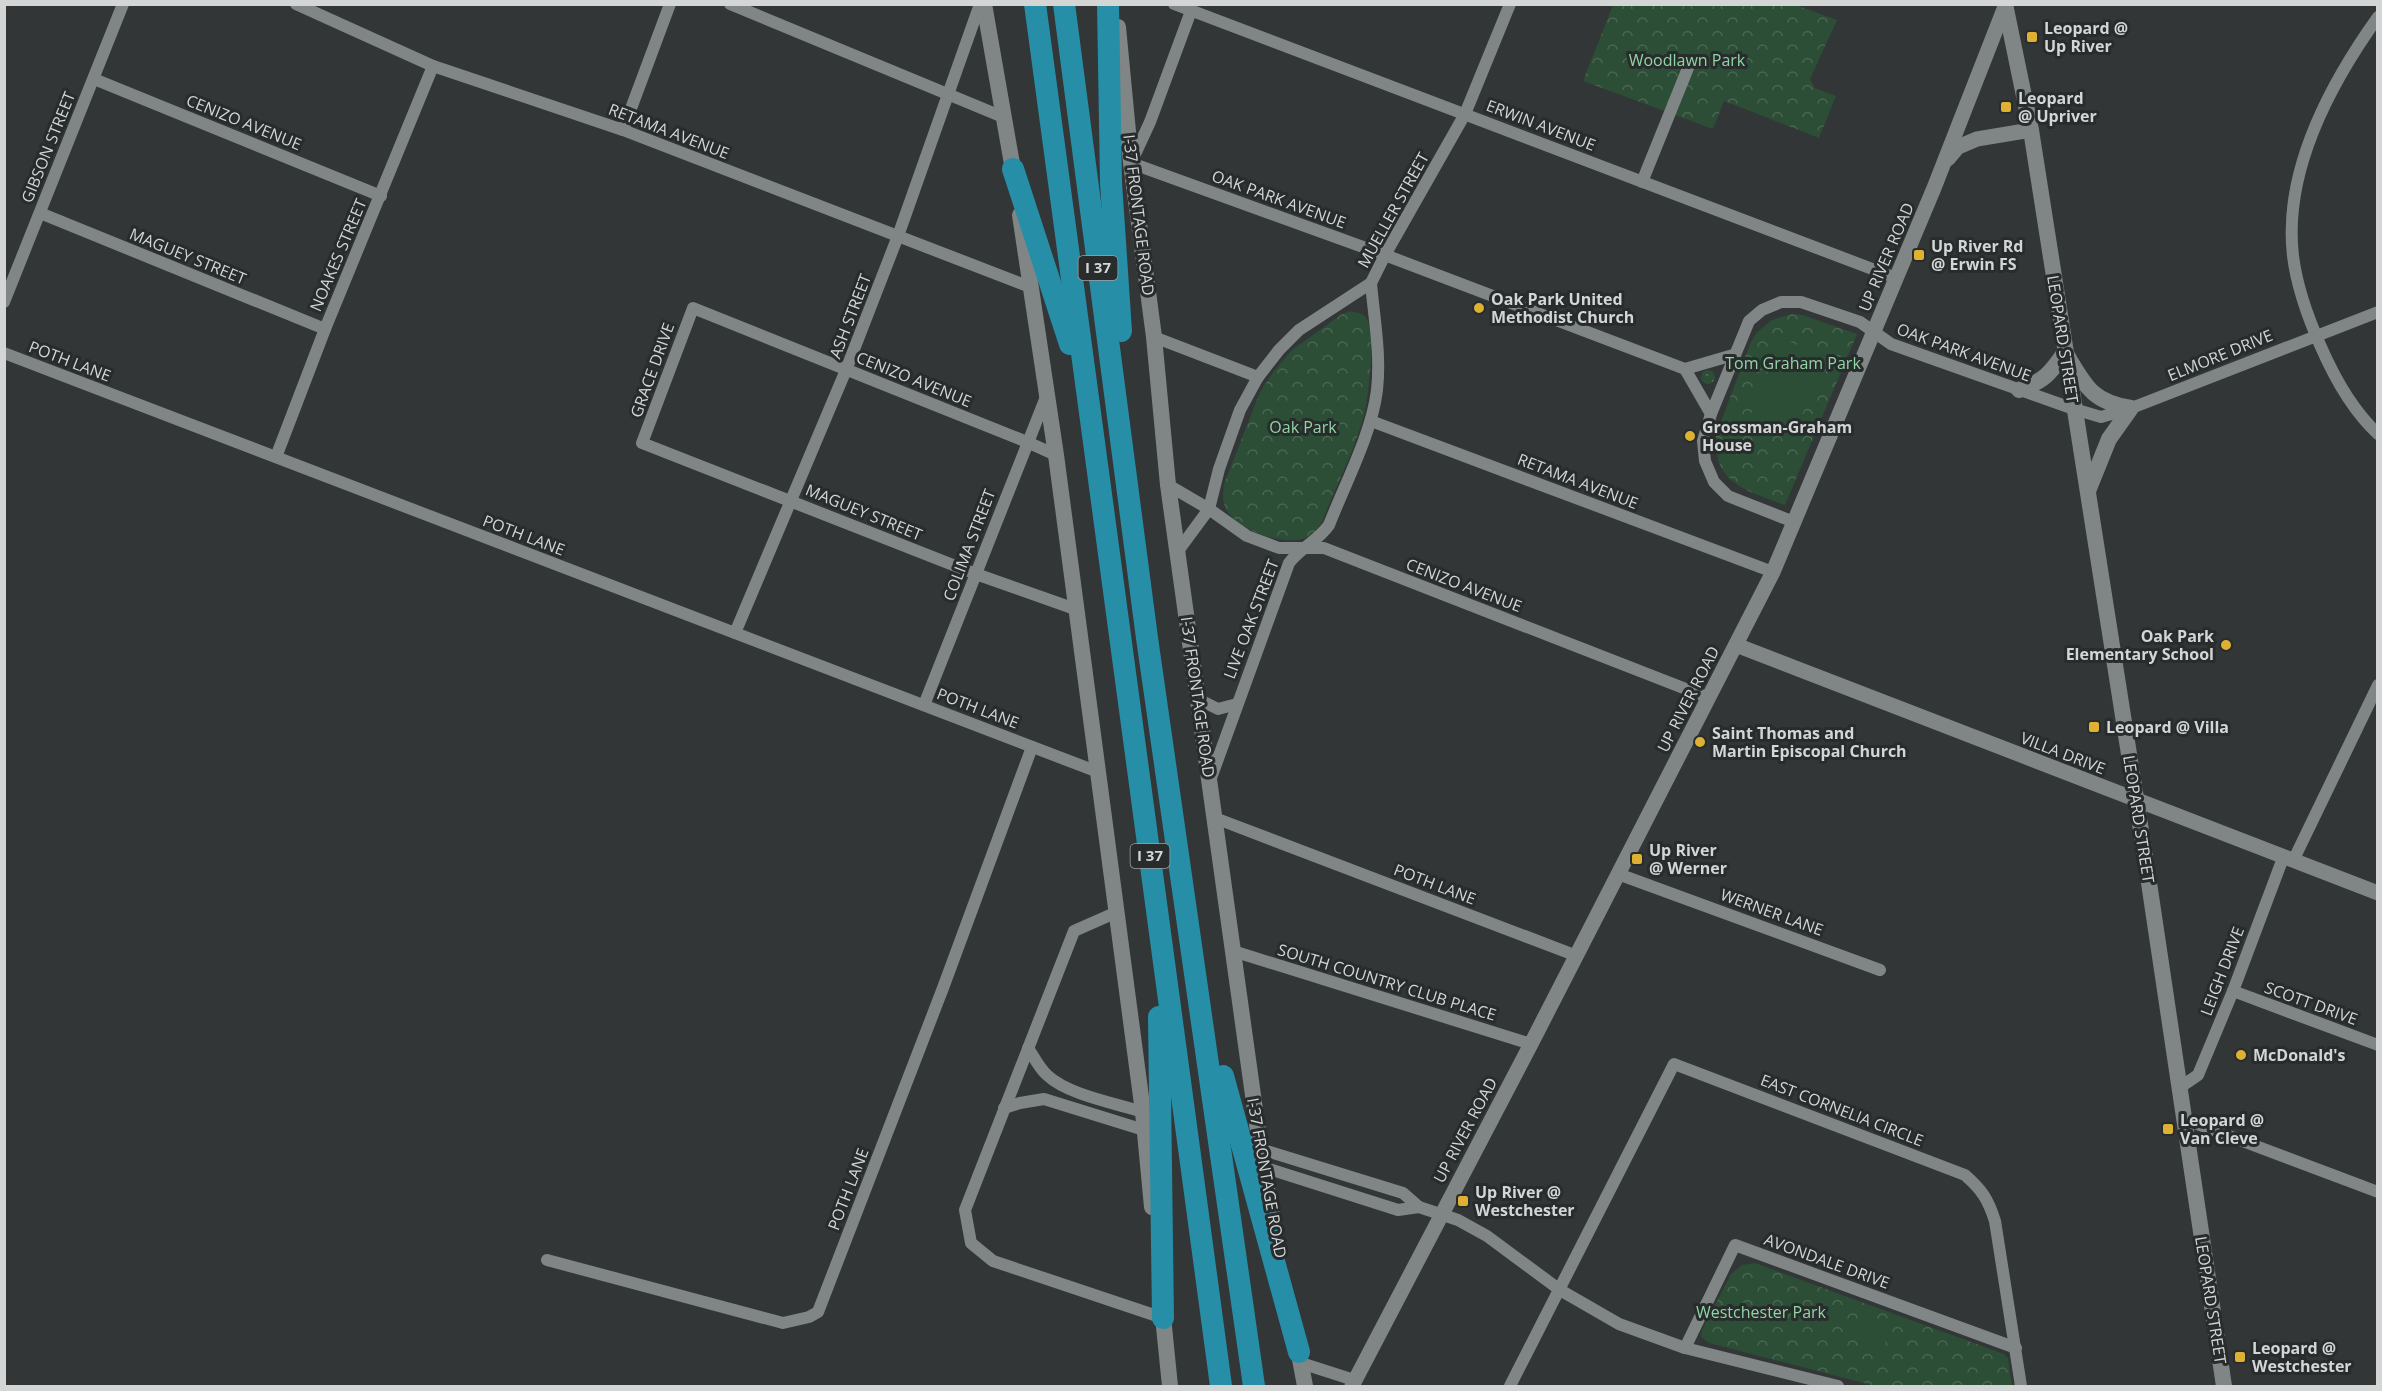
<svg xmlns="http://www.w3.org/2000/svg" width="2382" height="1391" font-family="'Open Sans',sans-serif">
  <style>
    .grass { fill: url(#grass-dots) }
    .forest { fill: url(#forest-crowns) }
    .garden { fill: #2c4d36 }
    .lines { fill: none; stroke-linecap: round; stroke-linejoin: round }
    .minor { stroke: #808585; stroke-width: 12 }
    .tertiary { stroke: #808585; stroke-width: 15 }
    .secondary { stroke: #808585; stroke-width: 16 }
    .motorway { stroke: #278ea7; stroke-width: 22 }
    .poi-dot { fill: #deb133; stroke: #282c2c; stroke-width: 2 }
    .labels { text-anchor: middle; stroke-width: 6; stroke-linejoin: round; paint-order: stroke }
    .shield { fill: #282c2c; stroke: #a0a3a3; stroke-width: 1.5 }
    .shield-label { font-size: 15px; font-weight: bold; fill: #d4d6d6 }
    .poi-label { font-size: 16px; font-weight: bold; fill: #d4d6d6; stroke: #282c2c; text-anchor: start }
    .park-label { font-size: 16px; fill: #8fd6a4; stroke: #282c2c }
    .street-label { font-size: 16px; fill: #d4d6d6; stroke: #282c2c }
  </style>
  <defs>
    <pattern id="grass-dots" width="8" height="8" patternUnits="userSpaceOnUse" patternTransform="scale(1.5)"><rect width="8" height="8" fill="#2c4d36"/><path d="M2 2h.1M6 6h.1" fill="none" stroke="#4a6652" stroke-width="1.8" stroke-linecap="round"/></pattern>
    <pattern id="forest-crowns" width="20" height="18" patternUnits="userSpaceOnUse" patternTransform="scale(1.5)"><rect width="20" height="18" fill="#2c4d36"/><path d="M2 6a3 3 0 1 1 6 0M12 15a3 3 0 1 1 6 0" fill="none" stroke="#4a6652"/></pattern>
  </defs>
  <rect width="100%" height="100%" fill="#323636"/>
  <circle class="grass" cx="1708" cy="377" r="7"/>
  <g class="forest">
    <polygon points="1613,5 1796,5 1837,20 1810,79 1815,88 1836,96 1819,138 1724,101 1713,129 1583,81"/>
    <path d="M1351,311C1355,312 1360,313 1364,315C1377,327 1369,397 1364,415C1355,450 1335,488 1322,522C1317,529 1313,535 1305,538C1282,547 1235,529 1225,507C1222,499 1223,492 1224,484L1260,392L1273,372L1292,350L1342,314Z"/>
    <path d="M1791,314L1803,315L1857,334L1785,505C1748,491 1712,484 1716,435L1750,344L1757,332L1772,320Z"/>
    <polygon points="1755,1263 2004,1354 2008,1358 2012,1386 1875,1386 1709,1343 1701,1337 1702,1330 1731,1274 1742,1265"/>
  </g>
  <g class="garden">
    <polygon points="1783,339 1826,357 1791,441 1747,424"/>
    <polygon points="1863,1323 1889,1331 1883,1349 1857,1341"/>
  </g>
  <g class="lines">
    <g class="minor">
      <polyline points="296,4 433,66 623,130 1030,287"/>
      <polyline points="730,4 1003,117"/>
      <polyline points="1174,4 1896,278"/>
      <polyline points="1191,11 1150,122 1131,163 1385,255 1685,369 1711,414"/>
      <path d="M2378,17C2330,84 2283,171 2293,256C2297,288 2308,318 2321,347C2335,379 2352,410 2378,434"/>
      <polyline points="94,79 381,196"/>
      <polyline points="623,130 670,4"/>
      <polyline points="1642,182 1688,68"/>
      <polyline points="40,213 325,329"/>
      <polyline points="4,302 123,4"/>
      <polyline points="1154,337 1258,377"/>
      <polyline points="4,353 1098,772"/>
      <polyline points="1685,369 1733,355"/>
      <polyline points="1371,421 1773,572"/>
      <polyline points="1056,455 1027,442 693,308 642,443 976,574 1075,609"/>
      <polyline points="276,457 325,329 433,66"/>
      <polyline points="1168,485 1209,509 1247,536 1279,548 1324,548 1709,698"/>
      <polyline points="1794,522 1728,496 1714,482 1705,461 1703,441 1711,414 1749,321 1762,310 1781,302 1801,302 1860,322 1891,344 2074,409 2101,417 2129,409 2378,312"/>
      <polyline points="1178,551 1209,509 1219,469 1240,410 1258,377 1279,350 1299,330 1371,283 1385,255 1465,114 1510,4"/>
      <polyline points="735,633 846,370 898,236 980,4"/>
      <polyline points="1198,699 1218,709 1237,704"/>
      <polyline points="924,705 1046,397"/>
      <path d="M1211,778L1289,563C1300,548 1318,541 1329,525C1345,484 1372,433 1377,390C1381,354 1374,318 1371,283"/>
      <polyline points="1215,818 1577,956"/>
      <polyline points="2293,861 2378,685"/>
      <polyline points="1618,874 1880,970"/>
      <polyline points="1117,912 1074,931 965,1210 971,1243 993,1261 1163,1318"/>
      <polyline points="1233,951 1531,1044"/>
      <polyline points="2233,991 2378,1045"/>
      <path d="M1028,1048C1034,1057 1039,1068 1047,1075C1068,1095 1115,1103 1143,1112"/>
      <polyline points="2179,1088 2198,1075 2233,991 2283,858"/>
      <polyline points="1004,1108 1020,1103 1044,1099 1144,1130"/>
      <polyline points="2184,1119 2378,1192"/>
      <polyline points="1260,1149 1403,1193 1419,1207 1458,1220 1487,1236 1560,1290 1619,1324 1685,1348 1838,1386"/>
      <polyline points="1263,1167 1398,1210 1419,1207"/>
      <polyline points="547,1260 783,1323 809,1317 818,1312 943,988 1032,747"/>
      <polyline points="1685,1348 1735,1245 2016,1348"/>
      <polyline points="1301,1363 1354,1380"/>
      <path d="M1510,1386L1674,1064L1965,1175C1982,1190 1988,1199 1995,1221L2021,1386"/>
    </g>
    <g class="tertiary">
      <polyline points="1948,159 1958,147 1977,139 2031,130"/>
      <polyline points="1736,645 2378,893"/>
      <polyline points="1352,1386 1531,1044 1773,572 1934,188 2006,4"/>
    </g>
    <g class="secondary">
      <polyline points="984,4 1015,181"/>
      <polyline points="2005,4 2031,130 2145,856 2224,1386"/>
      <polyline points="1118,27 1131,163 1154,337 1168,485 1263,1167 1274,1226"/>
      <polyline points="1020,215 1056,455 1098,772 1143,1112 1152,1207"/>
      <path d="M2019,390C2044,381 2050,374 2065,352C2085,385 2091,402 2131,408L2109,439L2088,491"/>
      <polyline points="1162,1307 1170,1386"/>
      <polyline points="1297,1343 1305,1386"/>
    </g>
    <g class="motorway">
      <polyline points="1035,4 1221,1386"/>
      <polyline points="1064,4 1147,638 1254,1386"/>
      <polyline points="1108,4 1111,183 1121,331"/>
      <polyline points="1013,169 1070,344"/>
      <polyline points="1159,1017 1163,1318"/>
      <polyline points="1223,1076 1299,1352"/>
    </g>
  </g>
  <g class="poi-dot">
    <rect x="2026" y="31" width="12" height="12" rx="3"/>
    <rect x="2000" y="101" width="12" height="12" rx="3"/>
    <rect x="1913" y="249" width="12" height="12" rx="3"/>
    <circle cx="1479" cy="308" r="6"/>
    <circle cx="1690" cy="436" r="6"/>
    <circle cx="2226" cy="645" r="6"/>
    <rect x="2088" y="721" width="12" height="12" rx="3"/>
    <circle cx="1700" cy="742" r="6"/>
    <rect x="1631" y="853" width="12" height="12" rx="3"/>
    <circle cx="2241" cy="1055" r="6"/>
    <rect x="2162" y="1123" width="12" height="12" rx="3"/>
    <rect x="1457" y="1195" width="12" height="12" rx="3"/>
    <rect x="2234" y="1351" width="12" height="12" rx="3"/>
  </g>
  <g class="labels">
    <g class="shield">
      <rect x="1078.5" y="256" width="39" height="24" rx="4.5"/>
      <rect x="1130.5" y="844" width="39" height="24" rx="4.5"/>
    </g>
    <g class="shield-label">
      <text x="1098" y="273">I 37</text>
      <text x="1150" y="861">I 37</text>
    </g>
    <g class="poi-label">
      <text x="2044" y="34">Leopard @<tspan x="2044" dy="18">Up River</tspan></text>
      <text x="2018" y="104">Leopard<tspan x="2018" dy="18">@ Upriver</tspan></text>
      <text x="1931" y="252">Up River Rd<tspan x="1931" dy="18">@ Erwin FS</tspan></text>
      <text x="1491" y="305">Oak Park United<tspan x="1491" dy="18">Methodist Church</tspan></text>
      <text x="1702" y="433">Grossman-Graham<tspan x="1702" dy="18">House</tspan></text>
      <text x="2214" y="642" text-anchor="end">Oak Park<tspan x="2214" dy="18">Elementary School</tspan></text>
      <text x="2106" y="733">Leopard @ Villa</text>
      <text x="1712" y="739">Saint Thomas and<tspan x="1712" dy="18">Martin Episcopal Church</tspan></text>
      <text x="1649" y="856">Up River<tspan x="1649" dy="18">@ Werner</tspan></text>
      <text x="2253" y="1061">McDonald's</text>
      <text x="2180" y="1126">Leopard @<tspan x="2180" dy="18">Van Cleve</tspan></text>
      <text x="1475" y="1198">Up River @<tspan x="1475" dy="18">Westchester</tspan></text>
      <text x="2252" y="1354">Leopard @<tspan x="2252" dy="18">Westchester</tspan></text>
    </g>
    <g class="park-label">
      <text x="1687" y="66">Woodlawn Park</text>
      <text x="1793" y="369">Tom Graham Park</text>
      <text x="1303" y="433">Oak Park</text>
      <text x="1761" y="1318">Westchester Park</text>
    </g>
    <g class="street-label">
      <text transform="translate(244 122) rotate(22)" y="6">CENIZO AVENUE</text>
      <text transform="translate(1541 125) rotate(21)" y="6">ERWIN AVENUE</text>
      <text transform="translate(669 131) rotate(21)" y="6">RETAMA AVENUE</text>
      <text transform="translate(48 147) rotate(-68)" y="6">GIBSON STREET</text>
      <text transform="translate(1279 199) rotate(20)" y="6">OAK PARK AVENUE</text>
      <text transform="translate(1393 210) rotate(-61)" y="6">MUELLER STREET</text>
      <text transform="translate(1139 215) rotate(83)" y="6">I-37 FRONTAGE ROAD</text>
      <text transform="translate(338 255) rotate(-67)" y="6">NOAKES STREET</text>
      <text transform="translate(188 256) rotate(22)" y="6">MAGUEY STREET</text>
      <text transform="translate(1886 257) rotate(-67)" y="6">UP RIVER ROAD</text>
      <text transform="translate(850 316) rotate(-69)" y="6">ASH STREET</text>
      <text transform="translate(2063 339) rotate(81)" y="6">LEOPARD STREET</text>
      <text transform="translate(1964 352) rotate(20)" y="6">OAK PARK AVENUE</text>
      <text transform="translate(2220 355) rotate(-22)" y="6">ELMORE DRIVE</text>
      <text transform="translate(70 361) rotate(21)" y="6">POTH LANE</text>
      <text transform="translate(652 370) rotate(-70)" y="6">GRACE DRIVE</text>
      <text transform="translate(914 379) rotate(22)" y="6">CENIZO AVENUE</text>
      <text transform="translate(1578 481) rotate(21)" y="6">RETAMA AVENUE</text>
      <text transform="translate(864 512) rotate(22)" y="6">MAGUEY STREET</text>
      <text transform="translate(524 535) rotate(21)" y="6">POTH LANE</text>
      <text transform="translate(969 545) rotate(-69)" y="6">COLIMA STREET</text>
      <text transform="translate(1464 585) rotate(21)" y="6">CENIZO AVENUE</text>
      <text transform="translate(1251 619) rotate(-69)" y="6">LIVE OAK STREET</text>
      <text transform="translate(1198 697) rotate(82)" y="6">I-37 FRONTAGE ROAD</text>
      <text transform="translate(1688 699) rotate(-63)" y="6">UP RIVER ROAD</text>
      <text transform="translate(978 708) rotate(21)" y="6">POTH LANE</text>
      <text transform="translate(2063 753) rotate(21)" y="6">VILLA DRIVE</text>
      <text transform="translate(2139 819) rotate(81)" y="6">LEOPARD STREET</text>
      <text transform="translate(1435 884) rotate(21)" y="6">POTH LANE</text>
      <text transform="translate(1772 912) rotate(20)" y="6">WERNER LANE</text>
      <text transform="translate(2222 971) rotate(-69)" y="6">LEIGH DRIVE</text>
      <text transform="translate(1387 982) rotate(17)" y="6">SOUTH COUNTRY CLUB PLACE</text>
      <text transform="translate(2311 1003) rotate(20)" y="6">SCOTT DRIVE</text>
      <text transform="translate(1842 1110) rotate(21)" y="6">EAST CORNELIA CIRCLE</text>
      <text transform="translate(1465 1130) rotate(-62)" y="6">UP RIVER ROAD</text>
      <text transform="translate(1267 1178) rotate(80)" y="6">I-37 FRONTAGE ROAD</text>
      <text transform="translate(848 1189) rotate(-69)" y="6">POTH LANE</text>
      <text transform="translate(1827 1261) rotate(20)" y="6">AVONDALE DRIVE</text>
      <text transform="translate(2211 1300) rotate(81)" y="6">LEOPARD STREET</text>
    </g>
  </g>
  <rect width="2382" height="1391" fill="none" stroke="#d4d6d6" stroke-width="12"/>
</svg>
